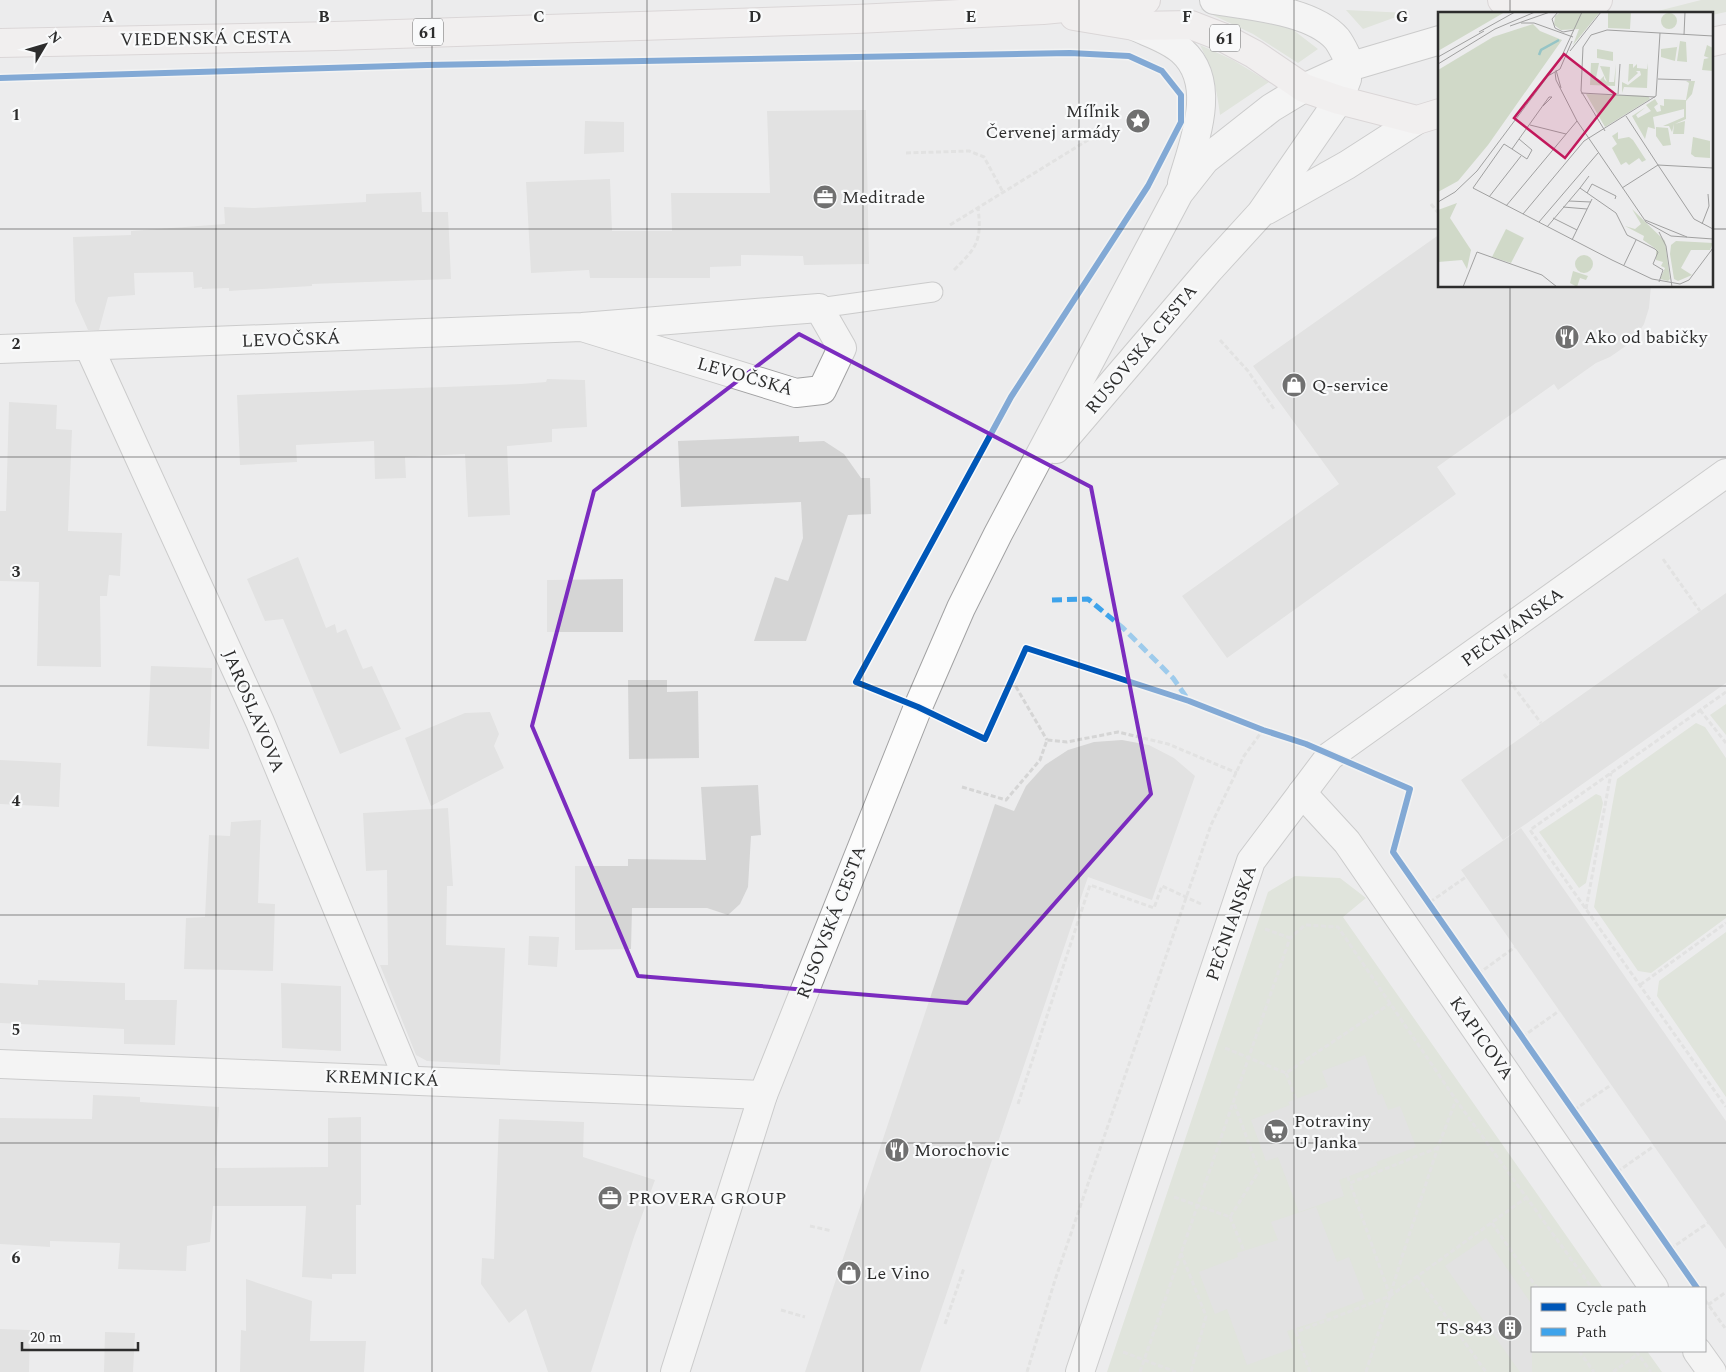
<svg xmlns="http://www.w3.org/2000/svg" width="1726" height="1372" font-family="Spectral,serif">
  <style>
    .green { fill: #d0d9c8 }
    .building { fill: #d5d5d5 }
    .lines { fill: none; stroke-linecap: round; stroke-linejoin: round }
    .lane-casing { stroke: #a2a2a3; stroke-width: 21 }
    .street-casing { stroke: #a2a2a3; stroke-width: 30 }
    .secondary-casing { stroke: #a2a2a3; stroke-width: 30 }
    .primary-casing { stroke: #c4bbbd; stroke-width: 30 }
    .path { stroke: #d5d5d5; stroke-width: 3; stroke-dasharray: 5 2.5; stroke-linecap: butt }
    .lane { stroke: #fcfcfc; stroke-width: 19 }
    .street { stroke: #fcfcfc; stroke-width: 28 }
    .secondary { stroke: #fcfcfc; stroke-width: 28 }
    .primary { stroke: #f7f1f2; stroke-width: 28 }
    .quiet { stroke: #3ea3eb; stroke-width: 5; stroke-dasharray: 10 5; stroke-linecap: butt }
    .cycleway-casing { stroke: #f9fafb; stroke-width: 9 }
    .cycleway { stroke: #0057b8; stroke-width: 6 }
    .marked { fill: none; stroke: #7b2cbf; stroke-width: 4; stroke-linejoin: round }
    .grid { fill: none; stroke: #2d2d2d; stroke-width: 1; stroke-opacity: 0.55 }
    .labels { text-anchor: middle; stroke-width: 4.5; stroke-linejoin: round; paint-order: stroke }
    .shield { fill: #f9fafb; stroke: #6a6a6b; stroke-width: 1 }
    .shield-label { font-size: 16px; font-weight: bold; fill: #2d2d2d }
    .street-label { font-size: 18px; fill: #2d2d2d; stroke: #f9fafb }
    .poi-label { font-size: 18px; fill: #2d2d2d; stroke: #f9fafb; text-anchor: start }
    .inset-river { fill: none; stroke: #95c4c6; stroke-width: 2.5 }
    .inset-road { fill: none; stroke: #a0a0a0; stroke-width: 1 }
    .view { fill: #c2185b; fill-opacity: 0.15; stroke: #c2185b; stroke-width: 2.5 }
    .inset-edge { fill: none; stroke: #2d2d2d; stroke-width: 2.5 }
    .grid-label { font-size: 16px; text-anchor: middle; font-weight: bold; fill: #2d2d2d; stroke: #f9fafb; stroke-width: 4.5; stroke-linejoin: round; paint-order: stroke }
  </style>
  <rect width="100%" height="100%" fill="#ececed"/>
  <g class="green">
    <polygon points="1701,0 1726,0 1726,12 1712,15 1646,14"/>
    <polygon points="1200,9 1259,19 1292,29 1318,49 1298,63 1253,34"/>
    <polygon points="1346,10 1407,13 1363,29"/>
    <path d="M1200,45L1233,60L1269,82L1220,115C1217,89 1212,69 1200,45Z"/>
    <polygon points="1726,704 1726,735 1710,715"/>
    <polygon points="1696,723 1705,727 1726,758 1726,918 1651,973 1638,971 1594,907 1617,779"/>
    <polygon points="1596,794 1601,796 1603,803 1586,883 1579,888 1539,832"/>
    <polygon points="1295,876 1340,878 1366,898 1343,917 1603,1288 1532,1288 1532,1351 1647,1351 1662,1372 1107,1372 1268,892"/>
    <polygon points="1726,932 1726,1097 1657,996 1659,981"/>
  </g>
  <g class="building">
    <polygon points="866,110 869,264 804,265 803,256 741,255 741,266 710,267 710,278 590,278 589,270 531,273 526,182 610,179 612,231 672,231 671,193 770,193 767,111"/>
    <polygon points="585,121 624,122 624,152 584,154"/>
    <polygon points="421,192 422,212 448,212 451,279 312,284 312,286 229,291 229,288 202,289 202,287 194,288 193,272 134,273 135,295 108,297 99,330 88,330 75,301 73,237 131,235 131,231 225,224 224,207 254,208 366,202 366,194"/>
    <polygon points="1440,234 1440,286 1651,286 1649,308 1644,324 1633,341 1610,357 1596,363 1558,390 1554,384 1437,467 1456,494 1227,658 1182,596 1339,484 1253,366"/>
    <polygon points="547,379 585,380 587,427 552,429 552,442 507,446 510,515 468,517 465,454 405,457 406,478 375,479 374,441 296,445 297,462 240,465 237,395 521,384 546,382"/>
    <polygon points="9,402 57,405 56,429 72,430 68,531 122,533 120,576 109,575 107,596 100,596 101,667 37,666 39,582 0,581 0,511 6,511"/>
    <polygon points="799,436 799,442 824,441 844,454 861,478 870,478 871,514 848,515 806,641 754,641 775,577 788,581 803,538 801,502 681,507 678,441"/>
    <polygon points="298,557 326,628 335,624 337,633 346,629 363,669 372,666 401,729 340,754 283,619 265,621 247,579"/>
    <polygon points="623,579 623,632 547,632 547,580"/>
    <polygon points="1726,593 1726,683 1503,840 1461,780"/>
    <polygon points="151,666 212,668 209,749 147,746"/>
    <polygon points="628,680 667,680 667,692 698,691 699,758 629,759"/>
    <polygon points="490,712 499,734 494,746 504,768 431,806 405,738 465,713"/>
    <polygon points="1122,740 1149,745 1174,758 1195,776 1152,900 1088,877 920,1372 805,1372 995,804 1014,811 1026,786 1045,765 1068,750 1094,742"/>
    <polygon points="0,760 61,763 59,807 0,804"/>
    <polygon points="758,785 761,835 751,836 748,887 740,904 728,915 707,908 632,908 631,949 575,950 575,866 628,866 628,859 706,860 701,787"/>
    <polygon points="448,808 453,886 447,886 446,945 505,948 500,1065 427,1061 416,1055 380,965 388,965 387,870 366,871 363,813"/>
    <polygon points="261,820 258,903 275,904 273,971 184,969 186,918 205,917 209,835 230,836 231,822"/>
    <polygon points="1521,828 1726,1121 1726,1249 1461,870"/>
    <polygon points="529,936 559,937 557,967 528,965"/>
    <polygon points="38,980 125,983 125,1000 177,1000 175,1045 124,1044 124,1029 0,1023 0,983 38,985"/>
    <polygon points="281,983 341,986 341,1051 282,1048"/>
    <polygon points="1365,1055 1378,1095 1382,1094 1388,1110 1400,1106 1416,1147 1376,1162 1378,1165 1339,1180 1344,1196 1299,1212 1278,1157 1266,1161 1251,1120 1290,1105 1288,1102 1328,1087 1322,1071"/>
    <polygon points="93,1095 140,1097 140,1102 219,1107 215,1168 328,1167 328,1118 361,1117 361,1205 356,1205 356,1274 332,1274 332,1279 302,1277 306,1206 213,1206 210,1242 187,1246 186,1271 118,1269 120,1243 50,1241 50,1247 0,1244 0,1118 92,1119"/>
    <polygon points="499,1119 584,1122 583,1157 655,1180 634,1237 591,1372 548,1372 526,1309 509,1323 481,1284 482,1258 494,1259"/>
    <polygon points="1316,1207 1337,1262 1349,1257 1365,1299 1325,1314 1327,1318 1287,1331 1293,1348 1247,1365 1227,1309 1215,1314 1199,1272 1238,1257 1237,1253 1278,1240 1271,1222"/>
    <polygon points="1486,1238 1532,1305 1532,1372 1520,1372 1445,1266"/>
    <polygon points="246,1279 312,1301 310,1341 366,1341 364,1372 240,1372 241,1330 246,1331"/>
    <polygon points="0,1329 30,1330 29,1372 0,1372"/>
    <polygon points="105,1332 135,1333 133,1372 104,1372"/>
  </g>
  <g class="lines">
    <defs>
      <polyline id="lane" points="819,308 933,292"/>
      <g id="street">
        <polyline points="89,347 260,722 408,1079"/>
        <polyline points="0,349 582,327 819,308 842,348 822,390 796,393 582,327"/>
        <polyline points="1302,793 1347,842 1654,1288"/>
        <polyline points="0,1064 763,1095"/>
        <polyline points="1697,1351 1712,1372"/>
        <polyline points="1080,1372 1251,861 1330,756 1726,473"/>
      </g>
      <g id="secondary">
        <path d="M1214,0C1249,6 1312,10 1337,39C1343,47 1347,58 1352,66"/>
        <path d="M1134,26C1149,33 1169,39 1182,51C1219,84 1193,144 1182,183"/>
        <polyline points="1267,210 1347,165 1417,120"/>
        <polyline points="1056,449 1209,270 1261,213 1339,100 1347,79"/>
        <polyline points="675,1372 763,1095 918,707 961,608 998,534 1179,193 1205,160 1271,108 1304,88 1352,66 1440,40"/>
      </g>
      <g id="primary">
        <polyline points="1502,0 1564,8 1598,0"/>
        <polyline points="1074,16 1134,26 1191,25 1222,37 1254,54 1304,88 1339,100 1417,120 1440,113"/>
        <polyline points="1712,42 1726,39"/>
        <polyline points="0,43 335,36 856,19 1043,10 1146,0"/>
      </g>
    </defs>
    <use href="#lane" class="lane-casing"/>
    <use href="#street" class="street-casing"/>
    <use href="#secondary" class="secondary-casing"/>
    <use href="#primary" class="primary-casing"/>
    <g class="path">
      <polyline points="906,153 969,151 984,157 1003,192"/>
      <polyline points="1431,204 1440,215"/>
      <polyline points="950,225 1101,132"/>
      <path d="M954,270C977,247 982,241 978,208"/>
      <polyline points="1220,340 1248,371 1274,409"/>
      <polyline points="1663,559 1700,611"/>
      <polyline points="1026,648 1189,701 1297,741"/>
      <polyline points="1504,674 1541,723"/>
      <polyline points="1012,680 1047,740"/>
      <polyline points="1726,692 1530,830 1726,1107"/>
      <polyline points="1700,710 1726,743"/>
      <polyline points="1368,772 1410,789 1394,848"/>
      <polyline points="962,787 1006,800 1040,760 1047,740 1067,742 1118,732 1168,744 1237,773"/>
      <polyline points="1430,902 1466,877"/>
      <polyline points="1586,909 1611,773"/>
      <polyline points="1265,929 1290,938"/>
      <polyline points="1478,974 1515,947"/>
      <polyline points="1640,985 1726,923"/>
      <polyline points="1522,1037 1559,1011"/>
      <polyline points="1225,1048 1286,1073 1391,1003"/>
      <polyline points="1286,1073 1296,1099"/>
      <polyline points="1018,1104 1090,885 1154,908 1162,886 1201,904"/>
      <polyline points="1574,1110 1611,1085"/>
      <polyline points="1345,1169 1350,1183"/>
      <polyline points="1617,1172 1654,1146"/>
      <polyline points="1174,1197 1230,1217 1259,1171 1234,1103"/>
      <polyline points="1230,1217 1244,1251"/>
      <polyline points="1492,1223 1537,1288"/>
      <polyline points="810,1226 832,1231"/>
      <polyline points="1670,1249 1708,1223"/>
      <polyline points="1181,1253 1206,1316 1191,1372"/>
      <polyline points="1687,1274 1697,1288"/>
      <polyline points="1417,1276 1486,1372"/>
      <polyline points="1390,1296 1350,1183 1437,1148"/>
      <polyline points="1705,1300 1725,1328"/>
      <polyline points="1708,1305 1726,1292"/>
      <polyline points="781,1310 805,1317"/>
      <polyline points="1292,1321 1296,1332"/>
      <polyline points="945,1324 964,1268"/>
      <polyline points="1579,1351 1594,1372"/>
      <polyline points="1636,1351 1651,1372"/>
      <polyline points="1123,1352 1176,1372"/>
      <polyline points="1027,1372 1055,1280 1211,825 1244,756 1263,730"/>
      <polyline points="1140,1372 1290,938 1305,925 1338,927 1456,1100 1592,1288"/>
      <polyline points="1310,1372 1296,1332 1390,1296 1527,1197"/>
      <polyline points="1366,1372 1402,1257 1438,1147 1456,1100"/>
      <polyline points="1613,1372 1638,1354"/>
    </g>
    <use href="#lane" class="lane"/>
    <use href="#street" class="street"/>
    <use href="#secondary" class="secondary"/>
    <use href="#primary" class="primary"/>
    <polyline class="quiet" points="1052,600 1088,599 1123,628 1173,678 1189,701"/>
    <defs>
      <polyline id="cycleway" points="0,78 427,65 1070,53 1129,56 1162,71 1181,95 1181,122 1148,186 1011,397 856,682 918,707 985,739 1026,648 1189,701 1263,730 1306,744 1410,789 1393,852 1697,1288"/>
    </defs>
    <use href="#cycleway" class="cycleway-casing"/>
    <use href="#cycleway" class="cycleway"/>
  </g>
  <path d="M0 0H1726V1372H0ZM799,334L1091,487L1151,794L967,1003L638,976L532,726L594,491Z" fill="#ececed" fill-opacity=".55" fill-rule="evenodd"/>
  <path class="marked" d="M799,334L1091,487L1151,794L967,1003L638,976L532,726L594,491Z"/>
  <path class="grid" d="M216,0V1372M432,0V1372M647,0V1372M863,0V1372M1079,0V1372M1294,0V1372M1510,0V14M0,229H1440M1712,229H1726M1510,286V1372M0,457H1726M0,686H1726M0,915H1726M0,1143H1726"/>
  <defs>
    <symbol id="sight-disc" viewBox="-11 -11 22 22"><circle r="9.5" fill="#707070" stroke="#f9fafb"/><path d="M0-6L1.8-2.2L6-1.7L2.9 1.2L3.7 5.4L0 3.3L-3.7 5.4L-2.9 1.2L-6-1.7L-1.8-2.2Z" fill="#fff"/></symbol>
    <symbol id="office-disc" viewBox="-11 -11 22 22"><circle r="9.5" fill="#707070" stroke="#f9fafb"/><path d="M-6-3h4V-5.5h4V-3h4V5H-6ZM-1-4.5V-3h2v-1.5ZM-6 0V1H6V0Z" fill="#fff"/></symbol>
    <symbol id="restaurant-disc" viewBox="-11 -11 22 22"><circle r="9.5" fill="#707070" stroke="#f9fafb"/><path d="M-5-6h1v4h1v-4h1v4h1v-4h1v5L-1.5 .5V6h-2V.5L-5-1ZM5-6V6H3V1.5H1.5Q1.5-4 5-6Z" fill="#fff"/></symbol>
    <symbol id="shop-disc" viewBox="-11 -11 22 22"><circle r="9.5" fill="#707070" stroke="#f9fafb"/><path d="M-5-2.5h2.3a2.7 3.5 0 0 1 5.4 0H5L5.5 6h-11ZM-1.5-2.5h3a1.5 2.3 0 0 0-3 0Z" fill="#fff"/></symbol>
    <symbol id="supermarket-disc" viewBox="-11 -11 22 22"><circle r="9.5" fill="#707070" stroke="#f9fafb"/><path d="M-6-5.5h2.5l.6 2H6L4.5 2H-2.5L-4.4-4H-6ZM-1.5 3.2a1.3 1.3 0 1 0 .1 0ZM3 3.2a1.3 1.3 0 1 0 .1 0Z" fill="#fff"/></symbol>
    <symbol id="building-disc" viewBox="-11 -11 22 22"><circle r="9.5" fill="#707070" stroke="#f9fafb"/><path d="M-4-6H4V6H1V3H-1V6H-4ZM-2.5-4.3h1.7v1.8h-1.7ZM.8-4.3h1.7v1.8H.8ZM-2.5-1h1.7V.8h-1.7ZM.8-1h1.7V.8H.8Z" fill="#fff"/></symbol>
  </defs>
  <g fill-rule="evenodd">
    <use href="#sight-disc" x="1124" y="107" width="28" height="28"/>
    <use href="#office-disc" x="811" y="183" width="28" height="28"/>
    <use href="#restaurant-disc" x="1553" y="323" width="28" height="28"/>
    <use href="#shop-disc" x="1280" y="371" width="28" height="28"/>
    <use href="#supermarket-disc" x="1262" y="1117" width="28" height="28"/>
    <use href="#restaurant-disc" x="883" y="1136" width="28" height="28"/>
    <use href="#office-disc" x="596" y="1184" width="28" height="28"/>
    <use href="#shop-disc" x="835" y="1259" width="28" height="28"/>
    <use href="#building-disc" x="1496" y="1314" width="28" height="28"/>
  </g>
  <g class="labels">
    <g class="shield">
      <rect x="413" y="18.5" width="30" height="27" rx="4"/>
      <rect x="1210" y="24.5" width="30" height="27" rx="4"/>
    </g>
    <g class="shield-label">
      <text x="428" y="38">61</text>
      <text x="1225" y="44">61</text>
    </g>
    <g class="street-label">
      <text transform="translate(206 38) rotate(-1)" y="6">VIEDENSKÁ CESTA</text>
      <text transform="translate(291 339) rotate(-2)" y="6">LEVOČSKÁ</text>
      <text transform="translate(1141 349) rotate(-50)" y="6">RUSOVSKÁ CESTA</text>
      <text transform="translate(745 376) rotate(16)" y="6">LEVOČSKÁ</text>
      <text transform="translate(1512 627) rotate(-36)" y="6">PEČNIANSKA</text>
      <text transform="translate(254 711) rotate(67)" y="6">JAROSLAVOVA</text>
      <text transform="translate(831 922) rotate(-69)" y="6">RUSOVSKÁ CESTA</text>
      <text transform="translate(1231 923) rotate(-71)" y="6">PEČNIANSKA</text>
      <text transform="translate(1482 1038) rotate(55)" y="6">KAPICOVA</text>
      <text transform="translate(382 1078) rotate(2)" y="6">KREMNICKÁ</text>
    </g>
    <g class="poi-label">
      <text x="1120" y="117" text-anchor="end">Míľnik<tspan x="1120" dy="21">Červenej armády</tspan></text>
      <text x="842" y="203">Meditrade</text>
      <text x="1584" y="343">Ako od babičky</text>
      <text x="1312" y="391">Q-service</text>
      <text x="1294" y="1127">Potraviny<tspan x="1294" dy="21">U Janka</tspan></text>
      <text x="914" y="1156">Morochovic</text>
      <text x="628" y="1204">PROVERA GROUP</text>
      <text x="866" y="1279">Le Vino</text>
      <text x="1492" y="1334" text-anchor="end">TS-843</text>
    </g>
  </g>
  <g transform="translate(1438 12)">
    <rect width="275" height="275" fill="#ececed"/>
    <path d="M0,0H67L0,39ZM123,0H162L135,33L141,17L123,18L116,13L117,4ZM170,0H193L192,17L170,16ZM223 9a8 8 0 1 1 16 0a8 8 0 1 1-16 0ZM95,12L102,19L124,28L50,133L20,169L0,180V58L55,25ZM240,29L237,49L223,45V37L239,35ZM242,29L248,30L249,50L239,49ZM269,33L275,36V59L264,58L266,47L271,46L266,44ZM159,37L175,40V49L159,46ZM153,51H161L158,66L162,68L166,64V67L169,70L162,54L172,55L171,70H176L178,52L177,74L152,73ZM210,51L209,76L186,75L184,81V70L190,73L203,63L202,59H198L200,61L190,70L191,52H195V56L199,52V56L209,57ZM248,69H257L254,82L248,89V107L237,112L247,109L246,122H235L236,112L234,120L231,114H225L246,105V97L215,105L217,117L210,115L207,127L194,104L208,95L198,103L200,106L213,99L208,93L217,87L220,92L216,95L219,100L223,99L222,93L226,94V87L248,88L251,71ZM148,82L210,84L212,87L167,115ZM218,115L230,116L233,133L225,134L218,124ZM180,120V127L191,125L195,128L208,148L204,150L201,146L191,153L188,150L183,153L174,136L179,132L174,124ZM255,125L272,129V146L257,145L253,142ZM19,191L12,206L33,238L29,257L24,248L0,250V198ZM194,197L227,229L232,267L230,269L222,267L227,256L223,254L225,250L218,248V237L205,228L206,224L187,214L197,217L203,212ZM68,217L86,226L73,251L54,245ZM238,229L275,231L272,238H253L243,256L254,263L240,269L236,267L232,242L233,233ZM137 252a9 9 0 1 1 18 0a9 9 0 1 1-18 0ZM135,259L150,264L148,268L142,266L139,275L132,271Z" fill="#d0d9c8"/>
    <path class="inset-river" d="M101,43L103,38L121,28"/>
    <path class="inset-road" d="M120,0L114,7L117,16L125,20L136,18M83,11H96L135,25M72,14L112,0M41,20L77,0M246,23L247,0M132,39L163,0M0,45L46,19M0,52L57,17L97,0M118,58L123,76M117,60L118,68L139,109L208,210L233,224L275,227M110,64L122,57L134,29M220,67L253,68M143,81L217,85M180,82L182,52M188,104L220,153L275,156M92,113L128,122M167,119L143,79L145,35L153,23L169,18L275,24M81,127L111,85H114L105,94M81,127L94,138L89,147L74,137ZM74,137L66,132L35,176L174,248L214,267L242,272L251,268L275,236M142,176L151,164M184,176L220,153L256,207L275,217M149,181L154,172L178,184L177,187M51,185L83,144M131,189L153,190M0,190L17,180L39,159L122,48L144,0M68,194L139,109M125,195L149,197M85,202L146,129L218,84L222,21M115,206L139,218M207,208L249,225M101,210L160,141M264,212L271,194L270,182M109,215L142,176L178,201L189,223L217,237L220,240L215,252L225,258L221,270M221,220L228,234L234,275M134,228L154,187M186,253L198,228M25,275L39,240L104,263L119,275"/>
    <path class="view" d="M126,42L177,82L127,146L76,106Z"/>
    <rect width="275" height="275" class="inset-edge"/>
  </g>
  <g class="grid-label">
    <text x="108" y="22">A</text>
    <text x="324" y="22">B</text>
    <text x="539" y="22">C</text>
    <text x="755" y="22">D</text>
    <text x="971" y="22">E</text>
    <text x="1187" y="22">F</text>
    <text x="1402" y="22">G</text>
    <text x="16" y="120">1</text>
    <text x="16" y="349">2</text>
    <text x="16" y="577">3</text>
    <text x="16" y="806">4</text>
    <text x="16" y="1035">5</text>
    <text x="16" y="1263">6</text>
  </g>
  <rect x="1531" y="1287" width="175" height="65" fill="#f9fafb" stroke="#a7a8a9"/>
  <rect x="1541" y="1303" width="25" height="8" fill="#0057b8" stroke="#a7a8a9"/>
  <text x="1576" y="1312" font-size="15" fill="#2d2d2d">Cycle path</text>
  <rect x="1541" y="1328" width="25" height="8" fill="#3ea3eb" stroke="#a7a8a9"/>
  <text x="1576" y="1337" font-size="15" fill="#2d2d2d">Path</text>
  <g transform="translate(45 45) rotate(52)" stroke="#f9fafb" stroke-width="4" paint-order="stroke">
  <path d="M0-4L9 19L0 12L-9 19Z" fill="#2d2d2d"/>
  <text y="-8" font-size="14" font-weight="bold" text-anchor="middle" fill="#2d2d2d">N</text>
  </g>
  <path d="M22 1342v8h116v-8" fill="none" stroke="#2d2d2d" stroke-width="2.5"/>
  <text x="30" y="1342" font-size="15" fill="#2d2d2d" stroke="#f9fafb" stroke-width="4" paint-order="stroke">20 m</text>
</svg>
